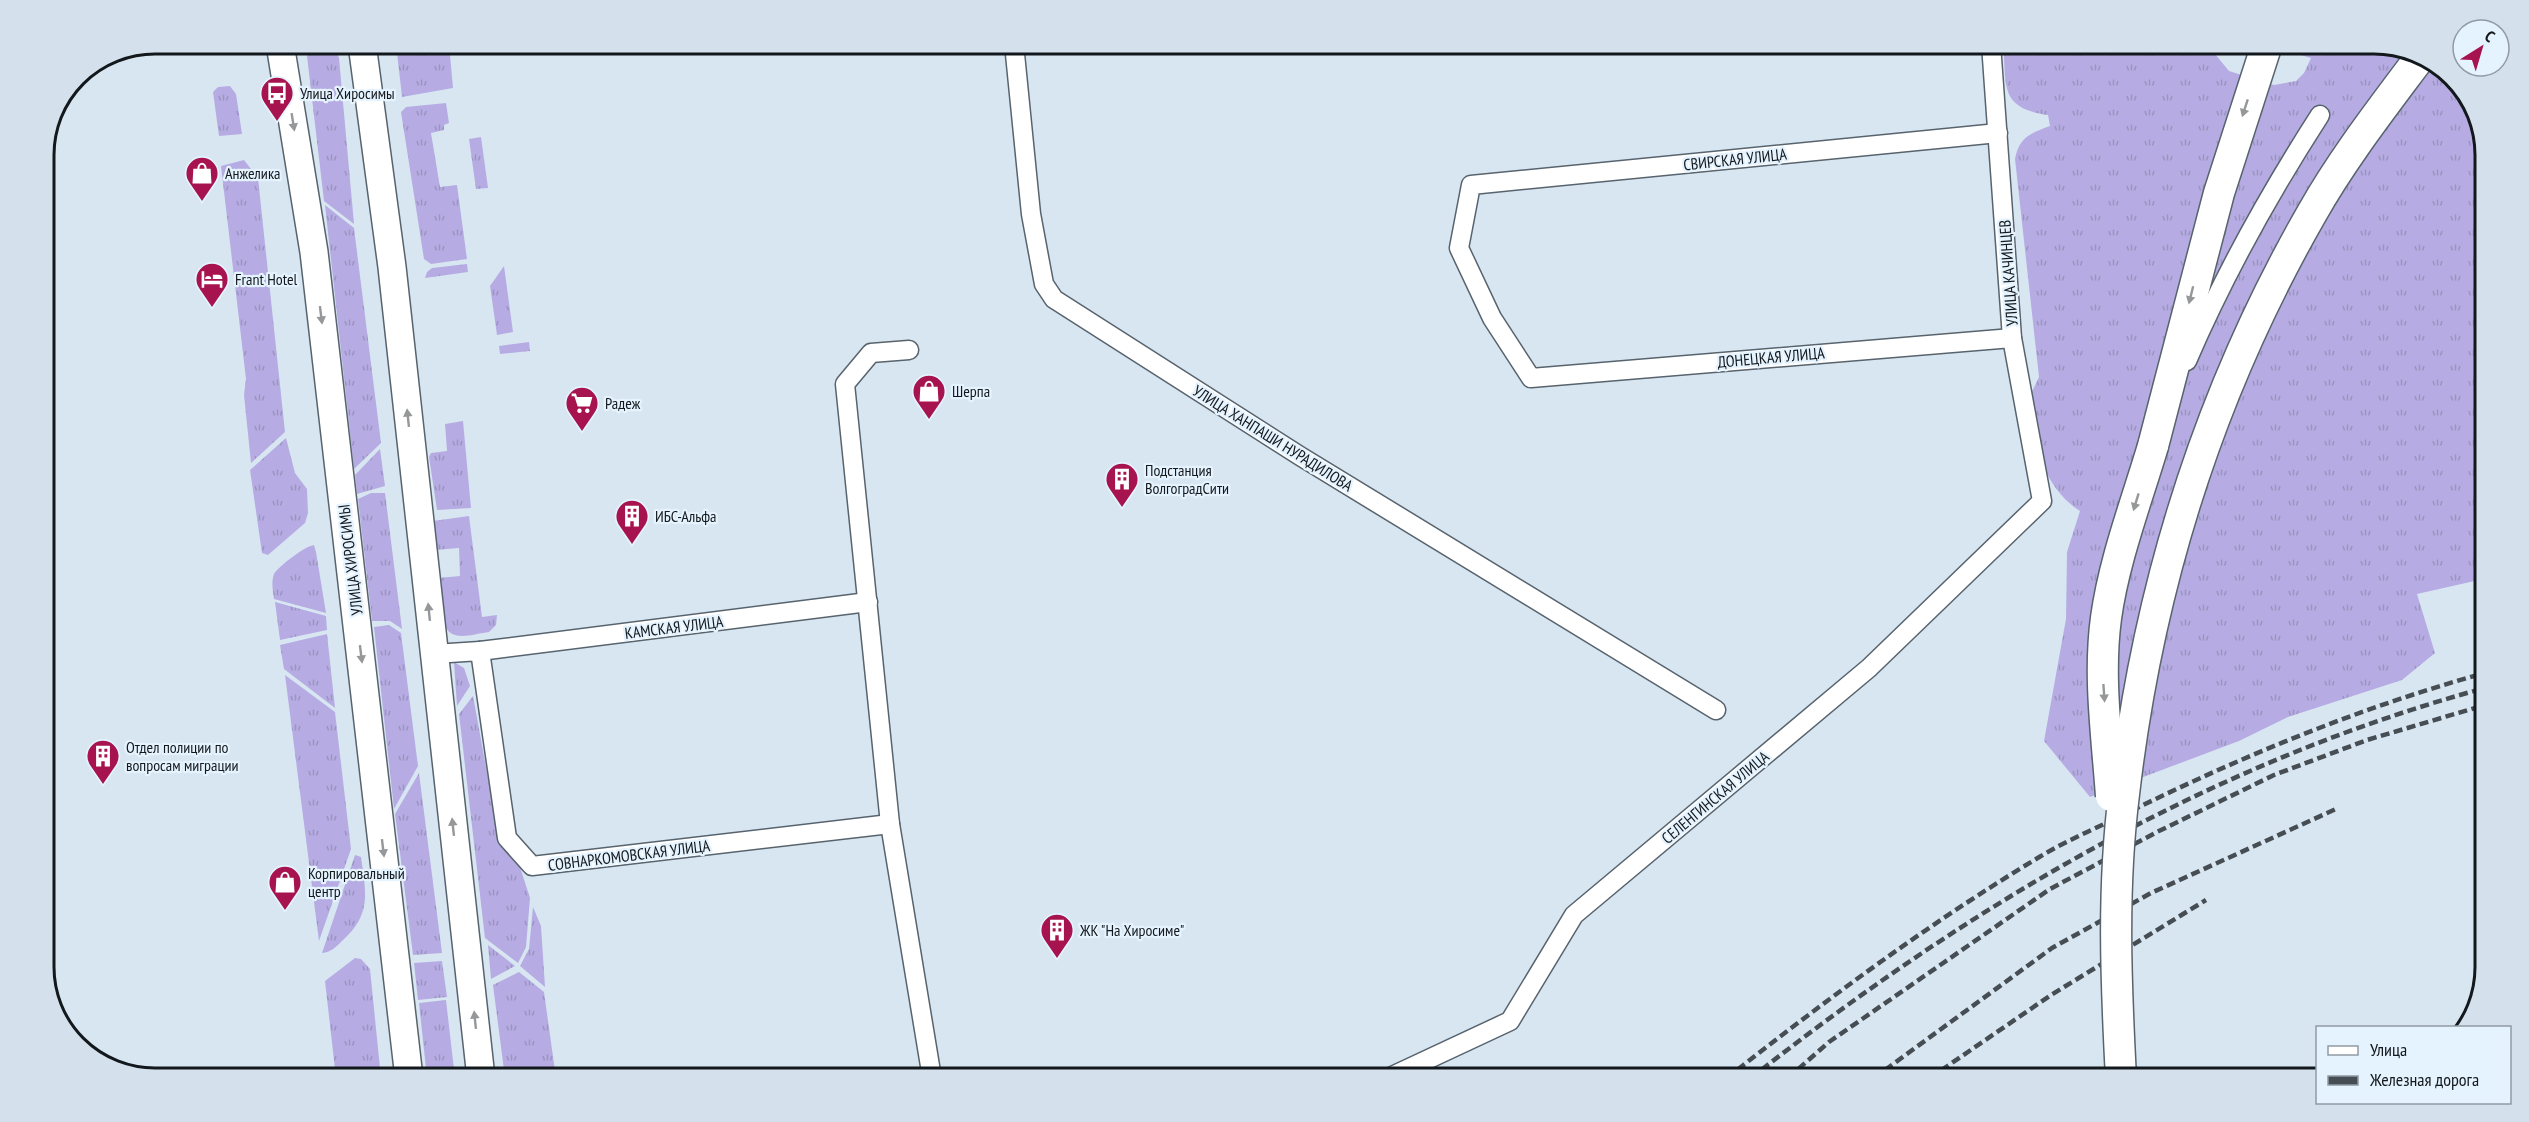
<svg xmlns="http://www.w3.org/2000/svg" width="2529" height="1122" font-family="'PT Sans Narrow',sans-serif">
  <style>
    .grass { fill: url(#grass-tufts) }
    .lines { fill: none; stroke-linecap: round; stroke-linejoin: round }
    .street-casing { stroke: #57636d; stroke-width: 21 }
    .secondary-casing { stroke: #57636d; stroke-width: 30 }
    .primary-casing { stroke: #57636d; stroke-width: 33 }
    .street { stroke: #fff; stroke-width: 18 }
    .secondary { stroke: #fff; stroke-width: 27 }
    .primary { stroke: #fff; stroke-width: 30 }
    .rail { stroke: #464d53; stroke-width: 4.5; stroke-dasharray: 9 4.5; stroke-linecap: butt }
    .primary-bridge-casing { stroke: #57636d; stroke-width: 33; stroke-linecap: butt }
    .primary-bridge { stroke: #fff; stroke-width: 30 }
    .oneway { fill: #959799 }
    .labels { text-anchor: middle; stroke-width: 4.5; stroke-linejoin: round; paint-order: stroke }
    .poi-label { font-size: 16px; fill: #13181c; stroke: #e5f3ff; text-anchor: start }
    .street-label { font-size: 16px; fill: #13181c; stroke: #e5f3ff }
    .rim { fill: none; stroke: #13181c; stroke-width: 3 }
  </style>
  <defs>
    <pattern id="grass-tufts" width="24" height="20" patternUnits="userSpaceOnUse" patternTransform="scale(1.5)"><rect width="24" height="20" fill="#b6ace3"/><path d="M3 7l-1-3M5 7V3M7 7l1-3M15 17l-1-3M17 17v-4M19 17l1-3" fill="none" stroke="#9c93c2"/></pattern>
  </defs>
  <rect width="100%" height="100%" fill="#d8e6f2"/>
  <g class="grass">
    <path d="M315,44C329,43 334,44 339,58L354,224L324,201L307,56Z"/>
    <polygon points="396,44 411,44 414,50 441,48 441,44 449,44 453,88 402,97"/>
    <path d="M2003,44H2217L2215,54L2229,71L2274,85L2296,81L2304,73L2311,58L2283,50L2285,44H2374L2417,52L2466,93L2485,148V575L2479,580L2417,594L2435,653L2402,680L2288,717L2239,741L2090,797L2044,741L2066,619L2067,552L2080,511C2044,488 2038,449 2023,410L2039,377L2015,159C2019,137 2031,133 2050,126L2048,115C1998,108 2007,85 2003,44Z"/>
    <polygon points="230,86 236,94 242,134 219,136 213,92 218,87"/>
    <polygon points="446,103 449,123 444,125 444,130 431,133 440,187 457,185 467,259 431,264 424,259 401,112 406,107"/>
    <polygon points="481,137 488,188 476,189 469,139"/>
    <polygon points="244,160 258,178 285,432 251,463 244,395 246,379 221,166"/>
    <polygon points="325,205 354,228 381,443 354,469"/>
    <polygon points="467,264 468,272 425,278 427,272 432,268"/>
    <polygon points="504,266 513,332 497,335 490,286"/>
    <polygon points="529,342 530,351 500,354 499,346"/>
    <polygon points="463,421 471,508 437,510 429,457 431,453 447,451 445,424"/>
    <polygon points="286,438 295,473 307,489 308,513 305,523 268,555 262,553 250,470"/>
    <polygon points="380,449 385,486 357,494 355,475"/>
    <polygon points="371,493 385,493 402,629 390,621 372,621 358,499"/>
    <path d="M469,516L482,617L497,615L496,625L489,632C479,633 465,638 455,635C437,630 440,593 438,578L460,576L459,548L435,550L433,521Z"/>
    <path d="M314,545L316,552L326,613L274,599C273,591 271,582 274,574C279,566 305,546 314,545Z"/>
    <polygon points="275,602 326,616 327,630 280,640"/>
    <polygon points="389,625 401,633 418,766 394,809 374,627"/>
    <polygon points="327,634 335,708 284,669 280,645"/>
    <polygon points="454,662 464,668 470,686 457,706"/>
    <polygon points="285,675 335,712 351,849 319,941"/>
    <polygon points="473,696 497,827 519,864 530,898 526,947 518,963 485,938 459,714"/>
    <polygon points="419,773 442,953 413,955 395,814"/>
    <path d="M355,855L361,857C366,894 372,914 342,941C335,948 331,952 322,953Z"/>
    <polygon points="533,907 541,926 545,987 520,966 529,949"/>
    <polygon points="488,945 515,966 491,979"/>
    <polygon points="355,958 361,959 370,969 381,1078 336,1078 325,981"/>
    <polygon points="442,961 447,997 418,1000 414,963"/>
    <polygon points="519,972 544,992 556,1078 505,1078 493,985"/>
    <polygon points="446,1000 455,1078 427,1078 419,1003"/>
  </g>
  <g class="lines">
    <defs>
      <g id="street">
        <polyline points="1014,44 1031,214 1044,284 1054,299 1300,456 1716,710"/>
        <polyline points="1998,133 1471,185 1459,248 1492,318 1531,378 2012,338"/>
        <polyline points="909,350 871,353 845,384 890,824 932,1078"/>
        <path d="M2187,361C2224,275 2269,194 2320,115"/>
        <polyline points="480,651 868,602"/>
        <polyline points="434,654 480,651 507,838 532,866 890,824"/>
        <polyline points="1388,1078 1510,1021 1574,915 1869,668 2042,501 2012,338 1991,44"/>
      </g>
      <g id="secondary">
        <polyline points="280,44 314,252 409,1078"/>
        <polyline points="362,44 392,267 481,1078"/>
      </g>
      <polyline id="primary" points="2153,446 2219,193 2267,44"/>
    </defs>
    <use href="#street" class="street-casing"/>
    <use href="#secondary" class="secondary-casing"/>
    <use href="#primary" class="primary-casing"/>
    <use href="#street" class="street"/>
    <use href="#secondary" class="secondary"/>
    <use href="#primary" class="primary"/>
    <g class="rail">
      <path d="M1727,1078C1827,999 1931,922 2041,856C2071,838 2104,825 2135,809C2247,754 2365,706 2485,673"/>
      <path d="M1751,1078C1972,904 2212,762 2485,688"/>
      <polyline points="1788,1078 1829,1042 2050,889 2157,832 2274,775 2367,740 2485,705"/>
      <polyline points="1874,1078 2052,948 2151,893 2336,809"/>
      <polyline points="1930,1078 2051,995 2206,900"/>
    </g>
    <defs>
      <g id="primary-bridge">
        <path d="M2111,796C2107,738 2098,677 2106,618C2114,560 2136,503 2153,446"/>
        <path d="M2121,1078C2116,984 2112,888 2124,794C2148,587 2208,394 2312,213C2343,158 2383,107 2421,56"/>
      </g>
    </defs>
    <use href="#primary-bridge" class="primary-bridge-casing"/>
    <use href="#primary-bridge" class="primary-bridge"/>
  </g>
  <defs><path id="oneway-solid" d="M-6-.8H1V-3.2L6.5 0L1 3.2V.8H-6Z" transform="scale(1.5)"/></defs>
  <g class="oneway">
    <use href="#oneway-solid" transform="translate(2245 108) rotate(108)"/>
    <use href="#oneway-solid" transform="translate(293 122) rotate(81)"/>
    <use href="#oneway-solid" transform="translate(2191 295) rotate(104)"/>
    <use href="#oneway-solid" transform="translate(321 315) rotate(83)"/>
    <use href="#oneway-solid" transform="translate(408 418) rotate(-96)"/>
    <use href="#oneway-solid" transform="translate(2136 502) rotate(107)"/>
    <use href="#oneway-solid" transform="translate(429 612) rotate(-96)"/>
    <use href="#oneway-solid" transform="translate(361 654) rotate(83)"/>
    <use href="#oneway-solid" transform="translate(2104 693) rotate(86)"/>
    <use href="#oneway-solid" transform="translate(453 827) rotate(-96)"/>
    <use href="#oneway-solid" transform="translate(383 848) rotate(83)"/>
    <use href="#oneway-solid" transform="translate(475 1020) rotate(-96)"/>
  </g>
  <defs>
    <symbol id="bus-pin" viewBox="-11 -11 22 30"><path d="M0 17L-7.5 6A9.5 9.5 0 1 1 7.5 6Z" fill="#a6134e" stroke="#e5f3ff"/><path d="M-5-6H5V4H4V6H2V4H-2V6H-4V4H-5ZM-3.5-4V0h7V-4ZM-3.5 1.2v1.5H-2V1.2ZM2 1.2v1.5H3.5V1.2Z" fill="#fff"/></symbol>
    <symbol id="shop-pin" viewBox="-11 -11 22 30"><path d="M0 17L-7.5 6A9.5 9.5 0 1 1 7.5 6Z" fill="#a6134e" stroke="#e5f3ff"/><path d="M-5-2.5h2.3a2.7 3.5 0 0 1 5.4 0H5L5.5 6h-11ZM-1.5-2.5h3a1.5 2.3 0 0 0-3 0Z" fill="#fff"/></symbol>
    <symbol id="hotel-pin" viewBox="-11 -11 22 30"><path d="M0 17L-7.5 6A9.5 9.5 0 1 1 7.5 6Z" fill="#a6134e" stroke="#e5f3ff"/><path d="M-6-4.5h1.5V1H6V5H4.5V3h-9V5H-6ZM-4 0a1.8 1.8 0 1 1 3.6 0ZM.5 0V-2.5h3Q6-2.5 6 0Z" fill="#fff"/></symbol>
    <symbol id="supermarket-pin" viewBox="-11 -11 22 30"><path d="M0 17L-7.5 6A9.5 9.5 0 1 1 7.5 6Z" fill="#a6134e" stroke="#e5f3ff"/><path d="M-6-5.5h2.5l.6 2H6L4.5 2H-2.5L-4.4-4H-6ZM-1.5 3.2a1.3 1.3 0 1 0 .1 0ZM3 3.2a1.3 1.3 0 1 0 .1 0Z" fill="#fff"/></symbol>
    <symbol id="building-pin" viewBox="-11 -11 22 30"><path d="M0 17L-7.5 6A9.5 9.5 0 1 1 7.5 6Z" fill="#a6134e" stroke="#e5f3ff"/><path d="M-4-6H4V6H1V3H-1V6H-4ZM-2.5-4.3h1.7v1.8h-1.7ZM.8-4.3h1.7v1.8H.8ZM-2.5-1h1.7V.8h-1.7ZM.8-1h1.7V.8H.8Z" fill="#fff"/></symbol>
  </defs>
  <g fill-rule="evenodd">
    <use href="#bus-pin" x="258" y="74" width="38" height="52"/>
    <use href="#shop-pin" x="183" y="154" width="38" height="52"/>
    <use href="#hotel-pin" x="193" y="260" width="38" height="52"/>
    <use href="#shop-pin" x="910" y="372" width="38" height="52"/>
    <use href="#supermarket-pin" x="563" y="384" width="38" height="52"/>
    <use href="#building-pin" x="1103" y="460" width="38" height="52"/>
    <use href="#building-pin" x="613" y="497" width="38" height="52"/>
    <use href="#building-pin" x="84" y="737" width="38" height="52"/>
    <use href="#shop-pin" x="266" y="863" width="38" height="52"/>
    <use href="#building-pin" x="1038" y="911" width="38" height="52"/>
  </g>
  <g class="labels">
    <g class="poi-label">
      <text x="300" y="99">Улица Хиросимы</text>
      <text x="225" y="179">Анжелика</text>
      <text x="235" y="285">Frant Hotel</text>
      <text x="952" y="397">Шерпа</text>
      <text x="605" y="409">Радеж</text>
      <text x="1145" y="476">Подстанция<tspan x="1145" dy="18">ВолгоградСити</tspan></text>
      <text x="655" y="522">ИБС-Альфа</text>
      <text x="126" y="753">Отдел полиции по<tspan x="126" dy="18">вопросам миграции</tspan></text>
      <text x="308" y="879">Корпировальный<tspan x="308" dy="18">центр</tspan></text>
      <text x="1080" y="936">ЖК "На Хиросиме"</text>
    </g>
    <g class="street-label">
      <text transform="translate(1735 159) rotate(-6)" y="6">СВИРСКАЯ УЛИЦА</text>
      <text transform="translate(2008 273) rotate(-94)" y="6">УЛИЦА КАЧИНЦЕВ</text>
      <text transform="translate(1771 357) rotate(-5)" y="6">ДОНЕЦКАЯ УЛИЦА</text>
      <text transform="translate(1273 438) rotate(32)" y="6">УЛИЦА ХАНПАШИ НУРАДИЛОВА</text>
      <text transform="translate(350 560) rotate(-97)" y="6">УЛИЦА ХИРОСИМЫ</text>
      <text transform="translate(674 627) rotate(-7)" y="6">КАМСКАЯ УЛИЦА</text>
      <text transform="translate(1715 797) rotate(-40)" y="6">СЕЛЕНГИНСКАЯ УЛИЦА</text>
      <text transform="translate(629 855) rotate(-7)" y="6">СОВНАРКОМОВСКАЯ УЛИЦА</text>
    </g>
  </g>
  <path d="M0 0H2529V1122H0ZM155 54H2374A101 101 0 0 1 2475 155V967A101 101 0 0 1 2374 1068H155A101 101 0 0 1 54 967V155A101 101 0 0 1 155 54Z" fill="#d4e1ed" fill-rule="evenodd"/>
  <path class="rim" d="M155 54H2374A101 101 0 0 1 2475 155V967A101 101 0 0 1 2374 1068H155A101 101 0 0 1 54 967V155A101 101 0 0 1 155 54Z"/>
  <rect x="2316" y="1026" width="195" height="78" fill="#e5f3ff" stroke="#919ba4" stroke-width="1.5"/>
  <rect x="2328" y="1046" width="30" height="9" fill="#ffffff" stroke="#919ba4" stroke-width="1.5"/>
  <text x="2370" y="1056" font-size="18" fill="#13181c">Улица</text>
  <rect x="2328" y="1076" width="30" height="9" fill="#464d53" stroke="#919ba4" stroke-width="1.5"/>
  <text x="2370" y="1086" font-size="18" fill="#13181c">Железная дорога</text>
  <g transform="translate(2481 48) rotate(37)"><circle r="28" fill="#e5f3ff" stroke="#919ba4" stroke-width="1.5"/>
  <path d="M0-4.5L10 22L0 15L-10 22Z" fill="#a6134e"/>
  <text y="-9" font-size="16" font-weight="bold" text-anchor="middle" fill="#13181c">С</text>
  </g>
</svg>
